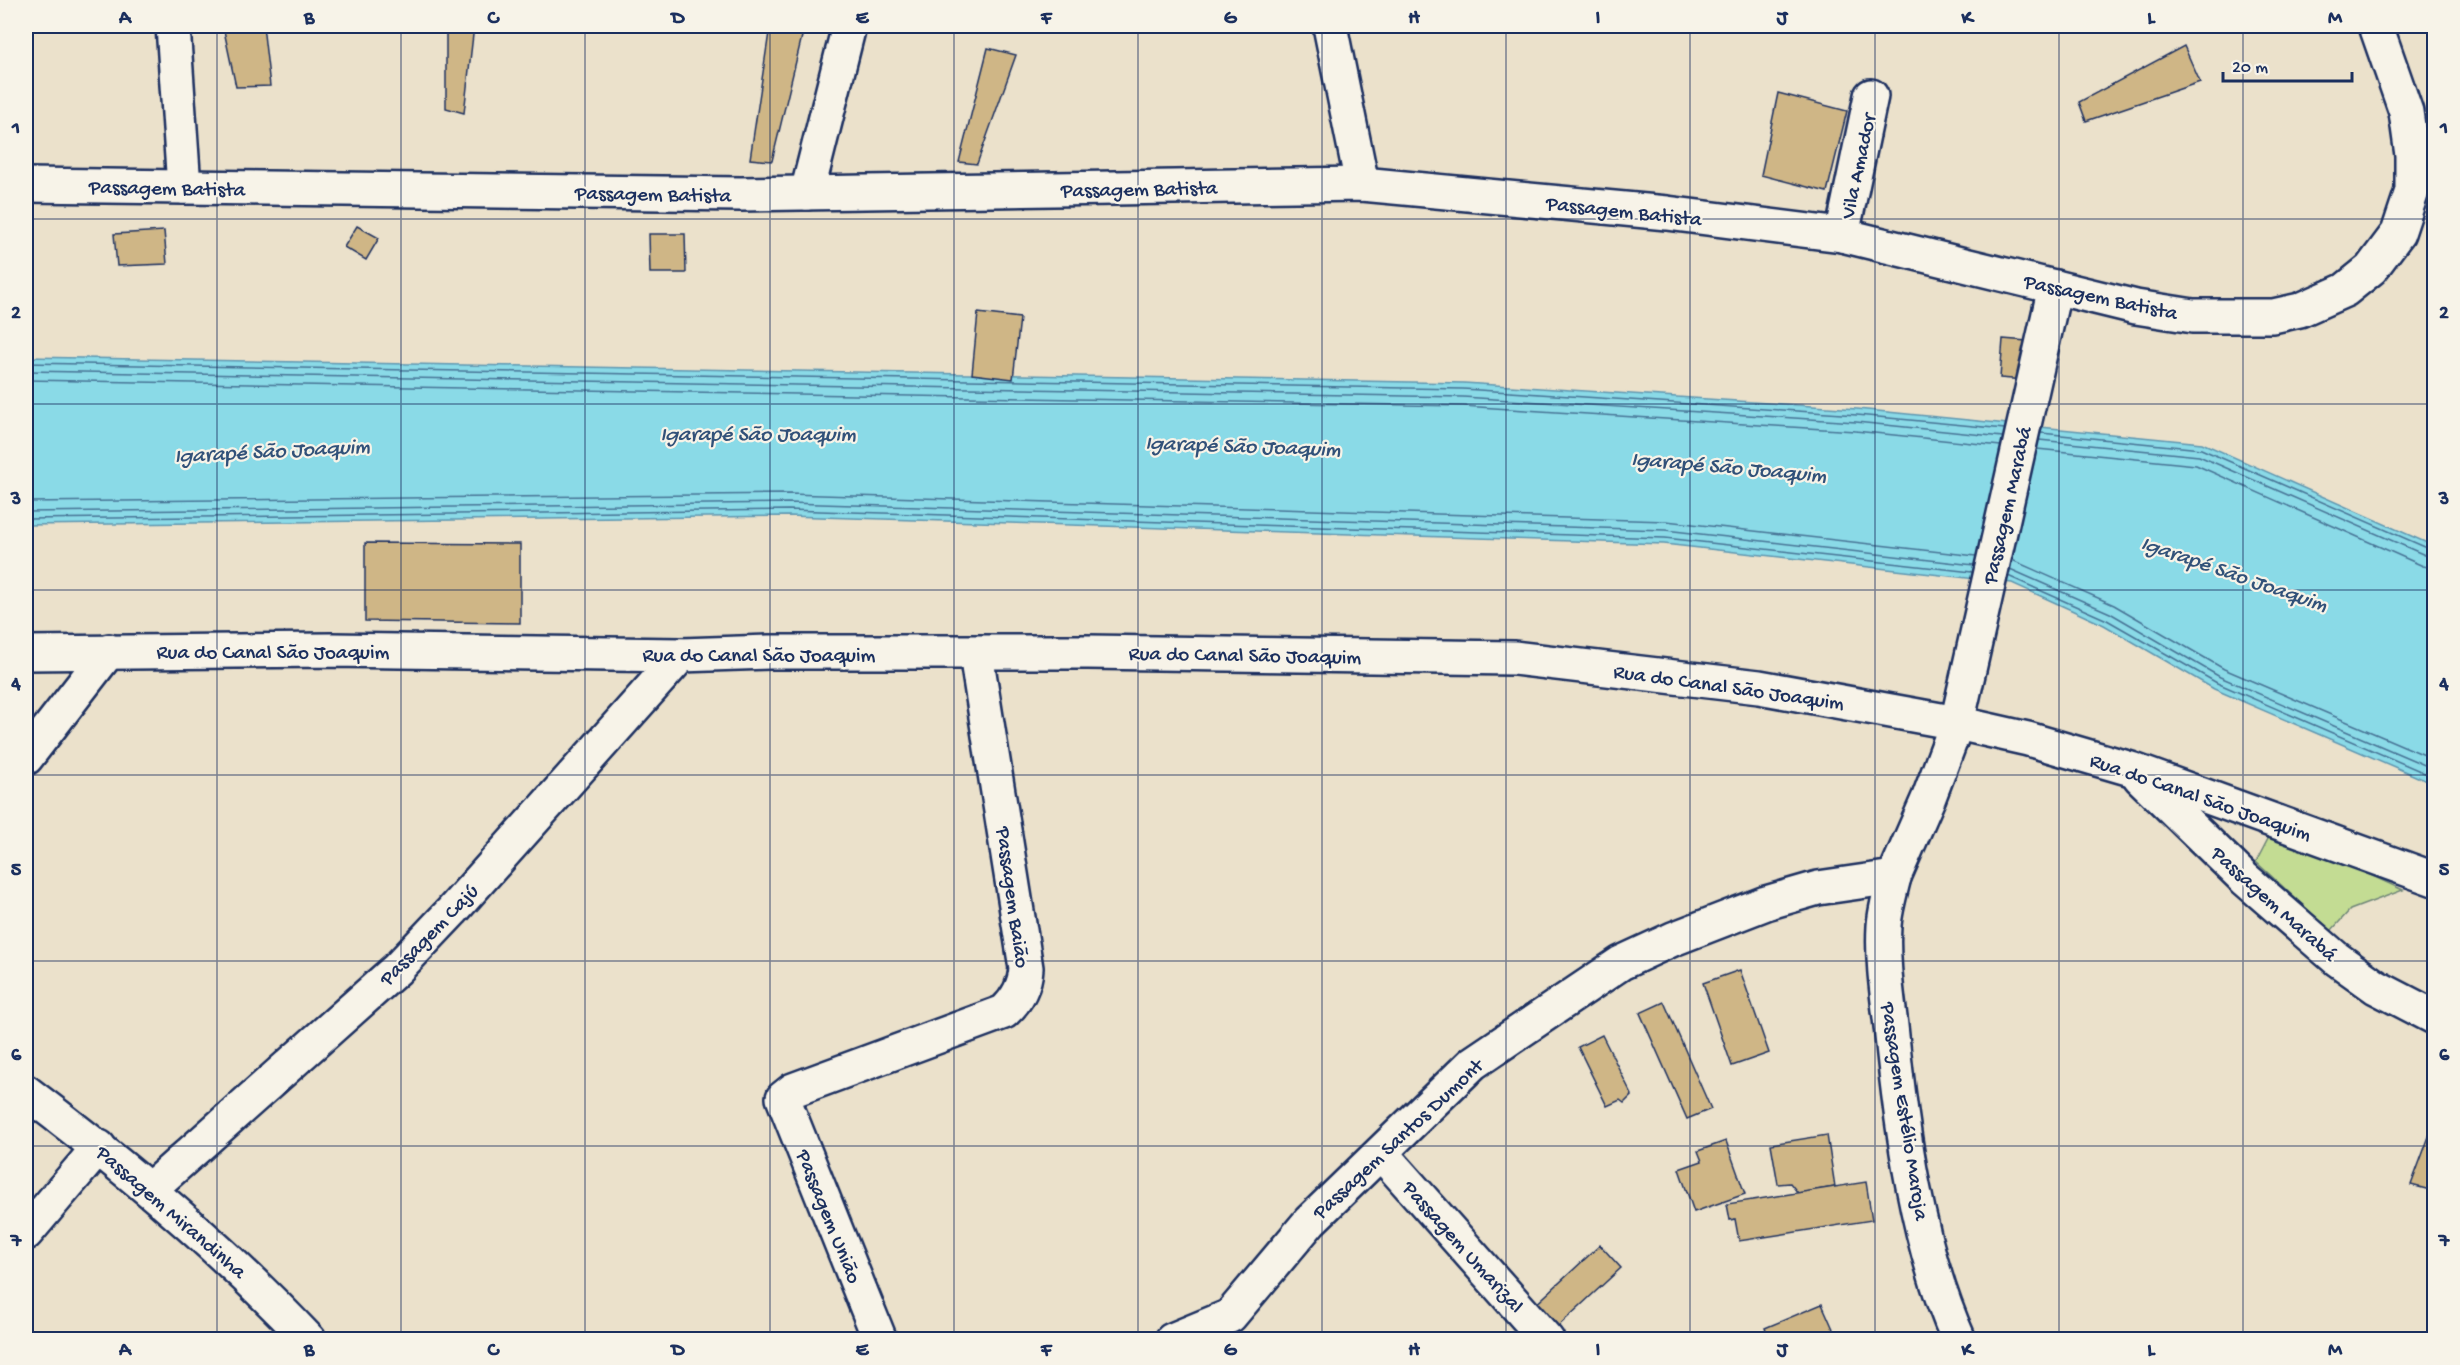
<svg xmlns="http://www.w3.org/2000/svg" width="2460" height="1365" font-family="'Gochi Hand',sans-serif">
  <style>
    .green { fill: #c3dc93; stroke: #6f8678; stroke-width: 1.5 }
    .water { fill: #8adae7; stroke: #5e96b0; stroke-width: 1.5 }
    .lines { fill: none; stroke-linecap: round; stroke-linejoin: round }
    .shore { stroke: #477395; stroke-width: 1.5 }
    .building { fill: #cfb686; stroke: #1b2f5e; stroke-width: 1.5 }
    .minor-casing { stroke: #1b2f5e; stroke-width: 38 }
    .minor { stroke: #f7f3e8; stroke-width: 33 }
    .grid { fill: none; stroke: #1b2f5e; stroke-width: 1.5; stroke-opacity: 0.55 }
    .labels { text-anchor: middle; stroke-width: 4.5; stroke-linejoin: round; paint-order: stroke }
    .street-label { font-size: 21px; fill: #1b2f5e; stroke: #f7f3e8 }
    .water-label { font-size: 22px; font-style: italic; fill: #315179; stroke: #f7f3e8 }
    .neatline { fill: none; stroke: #1b2f5e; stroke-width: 2 }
    .grid-label { font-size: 20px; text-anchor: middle; font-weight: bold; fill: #1b2f5e }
  </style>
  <rect width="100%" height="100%" fill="#ebe1cb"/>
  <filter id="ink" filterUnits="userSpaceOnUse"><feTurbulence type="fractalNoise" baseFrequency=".0167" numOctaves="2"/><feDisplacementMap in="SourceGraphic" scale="12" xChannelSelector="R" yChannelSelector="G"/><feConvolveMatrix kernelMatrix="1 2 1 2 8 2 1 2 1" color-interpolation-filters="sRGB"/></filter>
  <g filter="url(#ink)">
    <polygon class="green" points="2269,837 2351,866 2403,890 2350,910 2331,931 2256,862"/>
    <polygon class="water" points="26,357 1464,383 1857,409 2202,443 2434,546 2434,784 2214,689 2104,625 2012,583 1664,544 788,516 26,525"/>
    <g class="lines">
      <g class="shore">
        <polyline points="26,363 1463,389 1857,415 2005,429"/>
        <polyline points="26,371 1463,397 1856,422 2003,437"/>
        <polyline points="26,380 1463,406 1855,431 2001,446"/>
        <polyline points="2041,433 2201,449 2434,551"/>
        <polyline points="2039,440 2199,456 2434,559"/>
        <polyline points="2037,449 2196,465 2423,566 2434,568"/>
        <polyline points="26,502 789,494 1666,521 1976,556"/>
        <polyline points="26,512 788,503 1665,530 1974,565"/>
        <polyline points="26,519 788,510 1665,538 1972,572"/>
        <polyline points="2012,560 2114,605 2224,669 2434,759"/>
        <polyline points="2010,569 2110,613 2220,677 2434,769"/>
        <polyline points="2008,576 2107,620 2217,683 2434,777"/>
      </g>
    </g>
    <g class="building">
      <polygon points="223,26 263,26 270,86 236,87"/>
      <polygon points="446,26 474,26 464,113 446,108"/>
      <polygon points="770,26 804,28 772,161 750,159"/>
      <polygon points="2184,46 2200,82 2086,121 2079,102"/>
      <polygon points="988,48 1016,55 977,164 959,162"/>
      <polygon points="1778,93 1847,111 1827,192 1761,175"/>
      <polygon points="357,226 379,238 366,260 344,247"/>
      <polygon points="164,231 167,264 117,266 114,234"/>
      <polygon points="649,234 685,234 686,273 650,273"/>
      <polygon points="978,313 1020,318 1013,379 972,374"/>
      <polygon points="2003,339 2027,341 2024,380 2000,378"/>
      <polygon points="365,543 520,544 520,623 365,621"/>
      <polygon points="1740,970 1769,1053 1732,1066 1703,983"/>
      <polygon points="1664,1002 1711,1109 1687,1119 1640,1013"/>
      <polygon points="1602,1035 1632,1095 1624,1103 1620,1100 1607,1106 1578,1047"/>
      <polygon points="2434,1123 2434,1191 2411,1185"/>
      <polygon points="1827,1135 1835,1187 1798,1193 1790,1183 1778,1184 1771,1144"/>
      <polygon points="1726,1141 1745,1194 1694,1212 1679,1169 1702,1161 1698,1151"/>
      <polygon points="1866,1182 1872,1220 1739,1241 1735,1219 1730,1220 1727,1204"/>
      <polygon points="1600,1245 1621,1268 1554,1330 1530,1310"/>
      <polygon points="1822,1304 1837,1338 1769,1340 1765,1328"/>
    </g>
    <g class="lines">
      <defs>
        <g id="minor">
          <polyline points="173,26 184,187"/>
          <polyline points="1330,26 1362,184"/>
          <polyline points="26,185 741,194 1362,184 1667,213 1842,235 2136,307 2193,316 2273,316 2300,310 2345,290 2371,269 2398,233 2412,191 2412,155 2406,112 2376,26"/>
          <polyline points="807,193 849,26"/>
          <polyline points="1842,235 1871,96"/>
          <polyline points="26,653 332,650 681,655 769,652 1088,652 1514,658 1759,687 1957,723 2028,739 2131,769 2434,879"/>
          <polyline points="26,758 109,651"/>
          <polyline points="2140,777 2245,879 2337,959 2376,987 2434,1017"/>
          <path d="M1894,877C1890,893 1885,910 1884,926C1882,959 1887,993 1891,1026C1901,1127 1917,1247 1959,1340"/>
          <path d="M26,1092C127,1168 222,1248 309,1340"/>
          <polyline points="1381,1153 1547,1340"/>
          <polyline points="150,1189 397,969 452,911 681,655"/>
          <polyline points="26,1233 99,1147"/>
          <path d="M880,1340L783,1098L793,1090L1004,1012C1017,1000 1025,986 1026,968L976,654"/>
          <polyline points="1172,1340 1230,1316 1310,1221 1473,1063 1621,963 1673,939 1766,903 1818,888 1894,877 1929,797 1957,723 2055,287"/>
        </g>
      </defs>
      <use href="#minor" class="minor-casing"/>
      <use href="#minor" class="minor"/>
    </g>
  </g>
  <path class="grid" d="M217,26V1340M401,26V1340M585,26V1340M770,26V1340M954,26V1340M1138,26V1340M1322,26V1340M1506,26V1340M1690,26V1340M1875,26V1340M2059,26V1340M2243,26V1340M26,219H2434M26,404H2434M26,590H2434M26,775H2434M26,961H2434M26,1146H2434"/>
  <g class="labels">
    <g class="street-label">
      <text transform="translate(1857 166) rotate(-78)" y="7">Vila Amador</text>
      <text transform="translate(167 187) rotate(1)" y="7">Passagem Batista</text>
      <text transform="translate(1139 188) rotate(-1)" y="7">Passagem Batista</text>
      <text transform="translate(653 193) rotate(1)" y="7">Passagem Batista</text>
      <text transform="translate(1624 210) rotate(6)" y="7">Passagem Batista</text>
      <text transform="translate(2101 296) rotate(12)" y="7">Passagem Batista</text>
      <text transform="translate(2006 505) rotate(-77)" y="7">Passagem Marabá</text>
      <text x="273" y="658">Rua do Canal São Joaquim</text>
      <text x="759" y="661">Rua do Canal São Joaquim</text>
      <text transform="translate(1245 654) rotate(1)" y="7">Rua do Canal São Joaquim</text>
      <text transform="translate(1729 686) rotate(8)" y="7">Rua do Canal São Joaquim</text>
      <text transform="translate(2201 796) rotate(19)" y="7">Rua do Canal São Joaquim</text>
      <text transform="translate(1014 897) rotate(82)" y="7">Passagem Baião</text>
      <text transform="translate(2275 903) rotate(42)" y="7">Passagem Marabá</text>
      <text transform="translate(428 934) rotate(-46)" y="7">Passagem Cajú</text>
      <text transform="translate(1906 1111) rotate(81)" y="7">Passagem Estélio Maroja</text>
      <text transform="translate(1397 1138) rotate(-43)" y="7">Passagem Santos Dumont</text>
      <text transform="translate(172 1211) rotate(41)" y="7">Passagem Mirandinha</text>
      <text transform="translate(830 1216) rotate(68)" y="7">Passagem União</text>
      <text transform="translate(1464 1246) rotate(48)" y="7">Passagem Umarizal</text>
    </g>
    <g class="water-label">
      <text x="758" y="440">Igarapé São Joaquim</text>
      <text transform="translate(1243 444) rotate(2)" y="8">Igarapé São Joaquim</text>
      <text transform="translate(272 449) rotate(-3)" y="8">Igarapé São Joaquim</text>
      <text transform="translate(1729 465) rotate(5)" y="8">Igarapé São Joaquim</text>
      <text transform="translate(2235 572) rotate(19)" y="8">Igarapé São Joaquim</text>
    </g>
  </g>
  <rect width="2460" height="1365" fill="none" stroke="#f7f3e8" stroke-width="66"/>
  <path d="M2223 72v9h129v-9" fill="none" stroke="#1b2f5e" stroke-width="3"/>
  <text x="2232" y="72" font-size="18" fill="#1b2f5e" stroke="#f7f3e8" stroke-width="4.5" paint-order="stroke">20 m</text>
  <rect x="33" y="33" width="2394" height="1299" class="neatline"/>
  <g class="grid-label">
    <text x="125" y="23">A</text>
    <text x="309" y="23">B</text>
    <text x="493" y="23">C</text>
    <text x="678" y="23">D</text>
    <text x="862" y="23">E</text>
    <text x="1046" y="23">F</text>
    <text x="1230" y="23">G</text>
    <text x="1414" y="23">H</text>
    <text x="1598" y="23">I</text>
    <text x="1782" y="23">J</text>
    <text x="1967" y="23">K</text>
    <text x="2151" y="23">L</text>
    <text x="2335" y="23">M</text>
    <text x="16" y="133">1</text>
    <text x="2444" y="133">1</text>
    <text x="16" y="318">2</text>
    <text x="2444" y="318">2</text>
    <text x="16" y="504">3</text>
    <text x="2444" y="504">3</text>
    <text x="16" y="689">4</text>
    <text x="2444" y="689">4</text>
    <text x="16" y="875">5</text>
    <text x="2444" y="875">5</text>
    <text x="16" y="1060">6</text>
    <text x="2444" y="1060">6</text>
    <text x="16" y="1246">7</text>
    <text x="2444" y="1246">7</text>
    <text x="125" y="1355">A</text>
    <text x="309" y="1355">B</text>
    <text x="493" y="1355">C</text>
    <text x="678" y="1355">D</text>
    <text x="862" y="1355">E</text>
    <text x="1046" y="1355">F</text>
    <text x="1230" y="1355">G</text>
    <text x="1414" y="1355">H</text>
    <text x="1598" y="1355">I</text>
    <text x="1782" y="1355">J</text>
    <text x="1967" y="1355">K</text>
    <text x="2151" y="1355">L</text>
    <text x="2335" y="1355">M</text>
  </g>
</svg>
